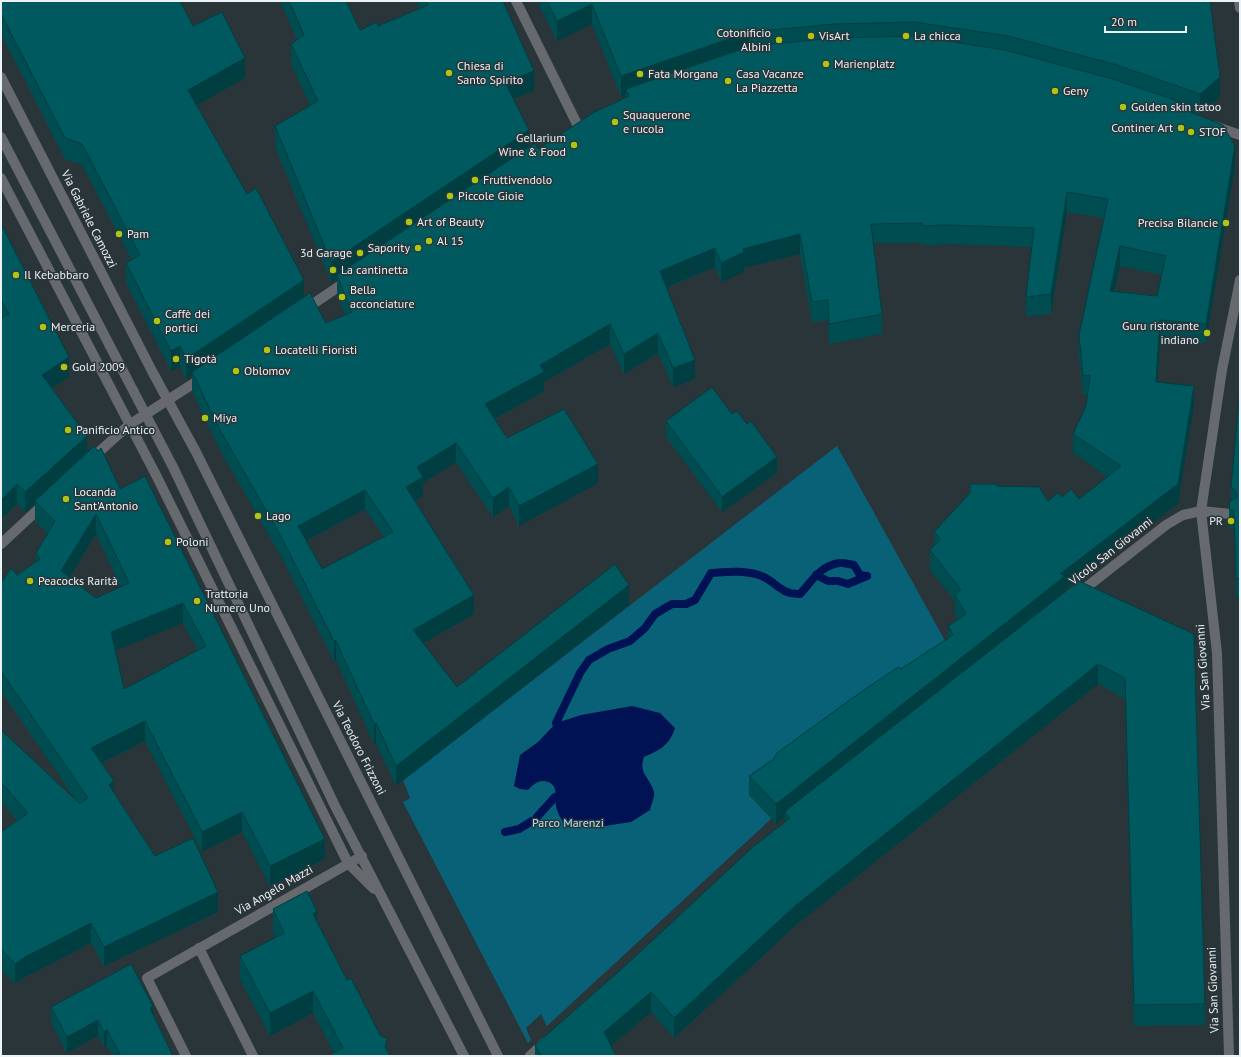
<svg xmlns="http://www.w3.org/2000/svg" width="1241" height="1057" font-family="'PT Sans',sans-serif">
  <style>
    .green { fill: #096178 }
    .water { fill: #011254 }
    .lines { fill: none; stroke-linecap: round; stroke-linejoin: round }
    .stream { stroke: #011254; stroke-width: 8 }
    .minor { stroke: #666a6e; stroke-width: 10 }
    .wall { fill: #004d51; fill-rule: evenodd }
    .shaded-wall { fill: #003e42 }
    .building { fill: #00595e; stroke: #003e42; fill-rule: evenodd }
    .poi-dot { fill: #aac718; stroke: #2a3539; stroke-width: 1.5 }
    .labels { text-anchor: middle; stroke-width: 3; stroke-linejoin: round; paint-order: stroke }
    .poi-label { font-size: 12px; fill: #ebf2f5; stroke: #2a3539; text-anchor: start }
    .street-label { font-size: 12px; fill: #ebf2f5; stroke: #2a3539 }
    .park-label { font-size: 12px; fill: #afe4f7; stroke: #2a3539 }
  </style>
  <rect width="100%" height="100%" fill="#2a3539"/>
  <polygon class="green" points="837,446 948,646 771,819 547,1026 541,1014 526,1028 531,1040 528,1043 403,802 410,798 403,780"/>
  <path class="water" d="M632,706L660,713L675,728C669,746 660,750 644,757C638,774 650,777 654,792C655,797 651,805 650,810L631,822L598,827H566C563,822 559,816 557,810C553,800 560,786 548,782C539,779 534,784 528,790L520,789L514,786L520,755L538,742L556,723L581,715Z"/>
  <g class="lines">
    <g class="stream">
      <polyline points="843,563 854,565 860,575 867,576"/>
      <polyline points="816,575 828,581 834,581"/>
      <polyline points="838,581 848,584 867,576"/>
      <path d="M556,723L580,673L589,660L608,649L630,641L645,628L655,614L672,604H686L695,600L711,573C726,572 743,570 759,575C775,580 780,595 800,594C812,581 820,566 839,563"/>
      <polyline points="537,817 555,797"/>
      <polyline points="505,832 519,829 532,821"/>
    </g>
    <g class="minor">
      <polyline points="516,1 578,126"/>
      <polyline points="1239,1 1240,8"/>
      <polyline points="1,77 153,373 196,452 498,1056"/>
      <polyline points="1214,126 1240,135"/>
      <polyline points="1,137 173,467 335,806 464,1056"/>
      <polyline points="1,178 156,475 348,863 374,889"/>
      <polyline points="304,310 347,281"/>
      <polyline points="91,459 129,425 202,378"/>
      <polyline points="1,544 45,503"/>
      <polyline points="1079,593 1166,525 1183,515 1201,511 1231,514"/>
      <polyline points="199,948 253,1056"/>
      <polyline points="186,1056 147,978 362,856"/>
      <polyline points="530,1056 545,1042"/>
      <polyline points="1229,1056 1217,653 1201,511 1222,370 1240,280"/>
    </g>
  </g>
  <g class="wall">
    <path d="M1,1L193,26L245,78L197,105L304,297L326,323L345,315L337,295V279L331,282L275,147V126L310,105L291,64V44L297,40L280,1H346L360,30L378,26L420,8L417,1H503L534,91L514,99L529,147L538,149L626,97V95L621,97L592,24L557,41L537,1H1210L1220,97L1200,114L1189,110V111L1235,166L1206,343L1160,340L1157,382L1194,405L1178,504L1065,589V592L1194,634L1205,1004V1025L1134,1026L1125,699L1098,684L796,925L674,1038L651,1012L611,1046L616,1056H535V1045L626,965L785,822V817L776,824L749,795V776L901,669L948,638V626L958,619L955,614V601L930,570V550L934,547V532L997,486L1048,501L1062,497L1079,499L1107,477L1073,453V434L1086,406L1088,395L1083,394L1079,354V335L1104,218L1067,212L1051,314L1026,316V297L1032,247L946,244L922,246V243H873L882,314V334L829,344L828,320L812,322L800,254L744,268V272L721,282L715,267L667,288L695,379L673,387L658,353L624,374L610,344L544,382V391L495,419L507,438L598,483L519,526L509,506L493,517L456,462L423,483V496L415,501L474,614L423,643L457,687L629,605L396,786L376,743L374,744L336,660L334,661L283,560L220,450L192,391V375L186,379L180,366L171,371L126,283V263L132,260L82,165L65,159L1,34ZM1120,266L1162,275L1157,296L1115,291ZM365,509L384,537L322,569L306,541Z"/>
    <path d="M1,224L69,377L52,388L87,453L120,489L325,859L270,886L242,832L202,852L145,741L102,763L114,794L155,856L218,912L104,966L91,943L25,977L15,984L1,969V832L17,820L1,802V730L75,799L1,691V583L17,575L36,562V553L48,534L35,521V504L25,512L17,504L1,520ZM96,534L121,587L96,598L69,578ZM183,623L198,650L124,689L116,650Z"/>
    <polygon points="1240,388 1240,598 1236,597 1234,530 1229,528 1229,509 1231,501 1231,488"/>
    <polygon points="666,421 777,473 722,512 666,437"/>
    <polygon points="273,909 317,922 347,980 390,1056 331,1056 331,1054 334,1053 313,1013 270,1036 240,979 240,956 276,938 273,931"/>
    <polygon points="51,1007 153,1014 173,1056 113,1056 107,1046 104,1047 98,1036 67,1053 51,1023"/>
  </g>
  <g class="shaded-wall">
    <polygon points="592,4 592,24 557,41 557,21"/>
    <polygon points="749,32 749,53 626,89 626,95 621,97 621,76"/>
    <polygon points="245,58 245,78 188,110 188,90"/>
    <polygon points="534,71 534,91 505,102 505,82"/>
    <polygon points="1220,77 1220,97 1200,114 1200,94"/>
    <polygon points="1189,105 1189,124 1183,109"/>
    <polygon points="529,130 529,151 337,275 337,279 331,282 331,262"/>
    <polygon points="1235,146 1235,166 1206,343 1206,324"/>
    <polygon points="1067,192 1067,212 1051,314 1051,294"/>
    <polygon points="800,234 800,254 744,268 744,272 721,282 721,263 743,249"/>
    <polygon points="1120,246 1120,266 1110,310 1110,291"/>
    <polygon points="715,248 715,267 660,290 660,271"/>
    <polygon points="304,280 304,301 192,372 192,375 186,379 186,359"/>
    <polygon points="1160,320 1160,340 1156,402 1156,382"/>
    <polygon points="610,324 610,344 544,382 544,391 485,424 485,404 540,365"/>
    <polygon points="658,333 658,353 624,374 624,354"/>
    <polygon points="180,346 180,366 171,371 171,351"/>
    <polygon points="69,357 69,377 42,395 42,375"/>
    <polygon points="695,360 695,379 673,387 673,368"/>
    <polygon points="1194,386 1194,405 1178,504 1065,589 1065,596 785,813 785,817 776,824 776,804 1060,574"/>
    <polygon points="87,436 87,456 35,501 35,504 25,512 25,492"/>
    <polygon points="456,443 456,462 423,483 423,496 406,507 406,487 417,467"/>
    <polygon points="777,457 777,473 722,512 722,497"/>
    <polygon points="598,464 598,483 519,526 519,506"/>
    <polygon points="17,484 17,504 1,520 1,500"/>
    <polygon points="509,487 509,506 493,517 493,498"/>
    <polygon points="365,490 365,509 298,545 298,526"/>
    <polygon points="96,514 96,534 61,591 61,571"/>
    <polygon points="629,585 629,605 396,786 396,766"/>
    <polygon points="474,595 474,614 413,649 413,630"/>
    <polygon points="183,603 183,623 111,652 111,632"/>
    <polygon points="334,641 336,641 336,660 334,661"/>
    <polygon points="1098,664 1098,684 796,925 674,1038 674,1018 796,905"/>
    <polygon points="145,721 145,741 91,768 91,748"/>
    <polygon points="376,723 376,743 374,744 374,724"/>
    <polygon points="114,781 114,801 109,785"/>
    <polygon points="242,812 242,832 202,852 202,832"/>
    <polygon points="325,839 325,859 270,886 270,866"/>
    <polygon points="218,892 218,912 104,966 104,947"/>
    <polygon points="317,911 317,933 313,914"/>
    <polygon points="91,923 91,943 25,977 15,984 15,964 25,957"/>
    <polygon points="313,991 313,1013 270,1036 270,1013"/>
    <polygon points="651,992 651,1012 604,1052 604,1032"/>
    <polygon points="153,1006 153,1022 150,1008"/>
    <polygon points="98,1020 98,1036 67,1053 67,1037"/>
    <polygon points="107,1030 107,1046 104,1047 104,1032"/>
  </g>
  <g class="building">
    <polygon points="1,1 180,1 193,26 222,12 245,58 188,90 247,194 256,188 304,280 186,359 180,346 171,351 126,263 140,255 82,144 65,138 1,14"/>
    <polygon points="289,1 346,1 360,30 377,22 378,26 428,5 426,1 503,1 534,71 505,82 529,130 331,262 275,126 318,101 291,44 304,35"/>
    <polygon points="547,1 1210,1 1220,77 1200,94 1117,65 1008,36 914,22 834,24 749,32 621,76 592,4 557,21"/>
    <path d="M914,36L1005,50L1113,79L1189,105L1183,109L1223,125L1235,146L1206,324L1160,320L1156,382L1194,386L1178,484L1060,574L1065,576L776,804L749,776L773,760L777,753L854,697L898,667L901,669L953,635L948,626L966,614L955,595L961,590L930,550L941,539L934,532L970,493V484H997V486L1039,487L1048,501L1058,493L1062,497L1071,489L1079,499L1121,466L1073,434L1086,406L1090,376L1083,375L1079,335L1108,199L1067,192L1051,294L1026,297L1034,228L946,225L922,226V223L871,224L882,314L829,324L828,300L812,302L800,234L743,249L744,252L721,263L715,248L660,271L695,360L673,368L658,333L624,354L610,324L540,365L544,372L485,404L507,438L564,409L598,464L519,506L509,487L493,498L456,443L417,467L423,477L406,487L474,595L413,630L457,687L615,564L629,585L396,766L376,723L374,724L336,641H334L283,540L220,430L192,372L310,293L326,323L352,312L337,275L535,143L538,149L593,113L629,96L626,89L751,46L835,38ZM1120,246L1166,256L1157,296L1110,291ZM365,490L393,532L322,569L298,526Z"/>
    <polygon points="1,224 69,357 42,375 87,436 25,492 17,484 1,500 1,318 9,314 1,300"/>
    <polygon points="712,387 732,414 737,411 747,424 751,421 777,457 722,497 666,421"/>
    <polygon points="1240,388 1240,579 1236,578 1234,511 1229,509 1230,501 1236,499 1237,495 1235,490 1231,488"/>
    <path d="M94,446L98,451L101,448L120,489L145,476L325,839L270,866L242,812L202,832L145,721L91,748L114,781L109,785L155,856L193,838L218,892L104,947L91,923L25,957L15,964L1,949V832L28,813L1,782V730L80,804L88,798L1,671V583L11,568L17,575L40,559L36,553L55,521L35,501ZM96,514L129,583L96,598L61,571ZM183,603L206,646L124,689L111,632Z"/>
    <polygon points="1079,581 1194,634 1205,1004 1134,1005 1125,678 1098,664 796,905 674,1018 651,992 604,1032 616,1056 541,1056 535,1045 626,965 754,846 790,818 785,813 789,808"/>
    <polygon points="307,891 317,911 313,914 347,980 351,978 380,1035 387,1039 385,1047 390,1056 332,1056 331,1054 343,1048 313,991 270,1013 240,956 284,933 273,909"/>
    <polygon points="131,964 153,1006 150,1008 173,1056 121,1056 107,1030 104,1032 98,1020 67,1037 51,1007"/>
  </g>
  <g class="poi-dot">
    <circle cx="811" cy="36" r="4"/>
    <circle cx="906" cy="36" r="4"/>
    <circle cx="779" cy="40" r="4"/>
    <circle cx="826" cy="64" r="4"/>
    <circle cx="449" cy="73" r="4"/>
    <circle cx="640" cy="74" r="4"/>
    <circle cx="728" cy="81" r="4"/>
    <circle cx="1055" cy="91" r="4"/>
    <circle cx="1123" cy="107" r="4"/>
    <circle cx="615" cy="122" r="4"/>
    <circle cx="1181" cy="128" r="4"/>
    <circle cx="1191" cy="132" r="4"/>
    <circle cx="574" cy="145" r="4"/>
    <circle cx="475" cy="180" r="4"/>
    <circle cx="450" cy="196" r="4"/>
    <circle cx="409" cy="222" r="4"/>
    <circle cx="1226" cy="223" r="4"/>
    <circle cx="119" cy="234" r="4"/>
    <circle cx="429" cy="241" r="4"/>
    <circle cx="418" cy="248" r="4"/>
    <circle cx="360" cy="253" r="4"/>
    <circle cx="333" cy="270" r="4"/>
    <circle cx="16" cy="275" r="4"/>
    <circle cx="342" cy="297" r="4"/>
    <circle cx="157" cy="321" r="4"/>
    <circle cx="43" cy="327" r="4"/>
    <circle cx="1207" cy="333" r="4"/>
    <circle cx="267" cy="350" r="4"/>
    <circle cx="176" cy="359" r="4"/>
    <circle cx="64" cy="367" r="4"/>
    <circle cx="236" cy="371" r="4"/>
    <circle cx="205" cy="418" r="4"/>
    <circle cx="68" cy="430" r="4"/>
    <circle cx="66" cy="499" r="4"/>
    <circle cx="258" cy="516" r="4"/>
    <circle cx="1231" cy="521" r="4"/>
    <circle cx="168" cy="542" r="4"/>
    <circle cx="30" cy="581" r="4"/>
    <circle cx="197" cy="601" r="4"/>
  </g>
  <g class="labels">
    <g class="poi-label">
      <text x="771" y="37" text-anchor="end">Cotonificio<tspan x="771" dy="14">Albini</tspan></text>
      <text x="819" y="40">VisArt</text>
      <text x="914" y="40">La chicca</text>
      <text x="834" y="68">Marienplatz</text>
      <text x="457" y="70">Chiesa di<tspan x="457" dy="14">Santo Spirito</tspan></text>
      <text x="648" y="78">Fata Morgana</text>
      <text x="736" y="78">Casa Vacanze<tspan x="736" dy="14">La Piazzetta</tspan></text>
      <text x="1063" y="95">Geny</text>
      <text x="1131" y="111">Golden skin tatoo</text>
      <text x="623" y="119">Squaquerone<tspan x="623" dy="14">e rucola</tspan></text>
      <text x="1173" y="132" text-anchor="end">Continer Art</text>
      <text x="1199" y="136">STOF</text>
      <text x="566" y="142" text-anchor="end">Gellarium<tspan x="566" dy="14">Wine &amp; Food</tspan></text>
      <text x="483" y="184">Fruttivendolo</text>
      <text x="458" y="200">Piccole Gioie</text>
      <text x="417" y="226">Art of Beauty</text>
      <text x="1218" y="227" text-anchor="end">Precisa Bilancie</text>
      <text x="127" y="238">Pam</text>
      <text x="437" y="245">Al 15</text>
      <text x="410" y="252" text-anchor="end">Sapority</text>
      <text x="352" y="257" text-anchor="end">3d Garage</text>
      <text x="341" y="274">La cantinetta</text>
      <text x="24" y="279">Il Kebabbaro</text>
      <text x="350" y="294">Bella<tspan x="350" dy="14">acconciature</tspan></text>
      <text x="165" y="318">Caffè dei<tspan x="165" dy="14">portici</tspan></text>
      <text x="1199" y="330" text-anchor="end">Guru ristorante<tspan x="1199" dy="14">indiano</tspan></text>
      <text x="51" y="331">Merceria</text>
      <text x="275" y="354">Locatelli Fioristi</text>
      <text x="184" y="363">Tigotà</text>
      <text x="72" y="371">Gold 2009</text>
      <text x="244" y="375">Oblomov</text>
      <text x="213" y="422">Miya</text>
      <text x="76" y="434">Panificio Antico</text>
      <text x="74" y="496">Locanda<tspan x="74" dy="14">Sant'Antonio</tspan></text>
      <text x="266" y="520">Lago</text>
      <text x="1223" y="525" text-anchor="end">PR</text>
      <text x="176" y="546">Poloni</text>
      <text x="38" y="585">Peacocks Rarità</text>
      <text x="205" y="598">Trattoria<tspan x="205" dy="14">Numero Uno</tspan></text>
    </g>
    <g class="street-label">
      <text transform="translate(89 219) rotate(63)" y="4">Via Gabriele Camozzi</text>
      <text transform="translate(1111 551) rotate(-38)" y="4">Vicolo San Giovanni</text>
      <text transform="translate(1203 667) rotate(-94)" y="4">Via San Giovanni</text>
      <text transform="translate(359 748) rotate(63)" y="4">Via Teodoro Frizzoni</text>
      <text transform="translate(274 890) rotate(-30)" y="4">Via Angelo Mazzi</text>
      <text transform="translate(1213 990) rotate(-92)" y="4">Via San Giovanni</text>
    </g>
    <g class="park-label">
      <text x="568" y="827">Parco Marenzi</text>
    </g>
  </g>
  <rect width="1241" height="1057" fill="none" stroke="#ebf2f5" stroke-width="4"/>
  <path d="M1105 26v6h81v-6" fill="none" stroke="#ebf2f5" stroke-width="2"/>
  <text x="1111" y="26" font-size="12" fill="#ebf2f5" stroke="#2a3539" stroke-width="3" paint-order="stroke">20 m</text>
</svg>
